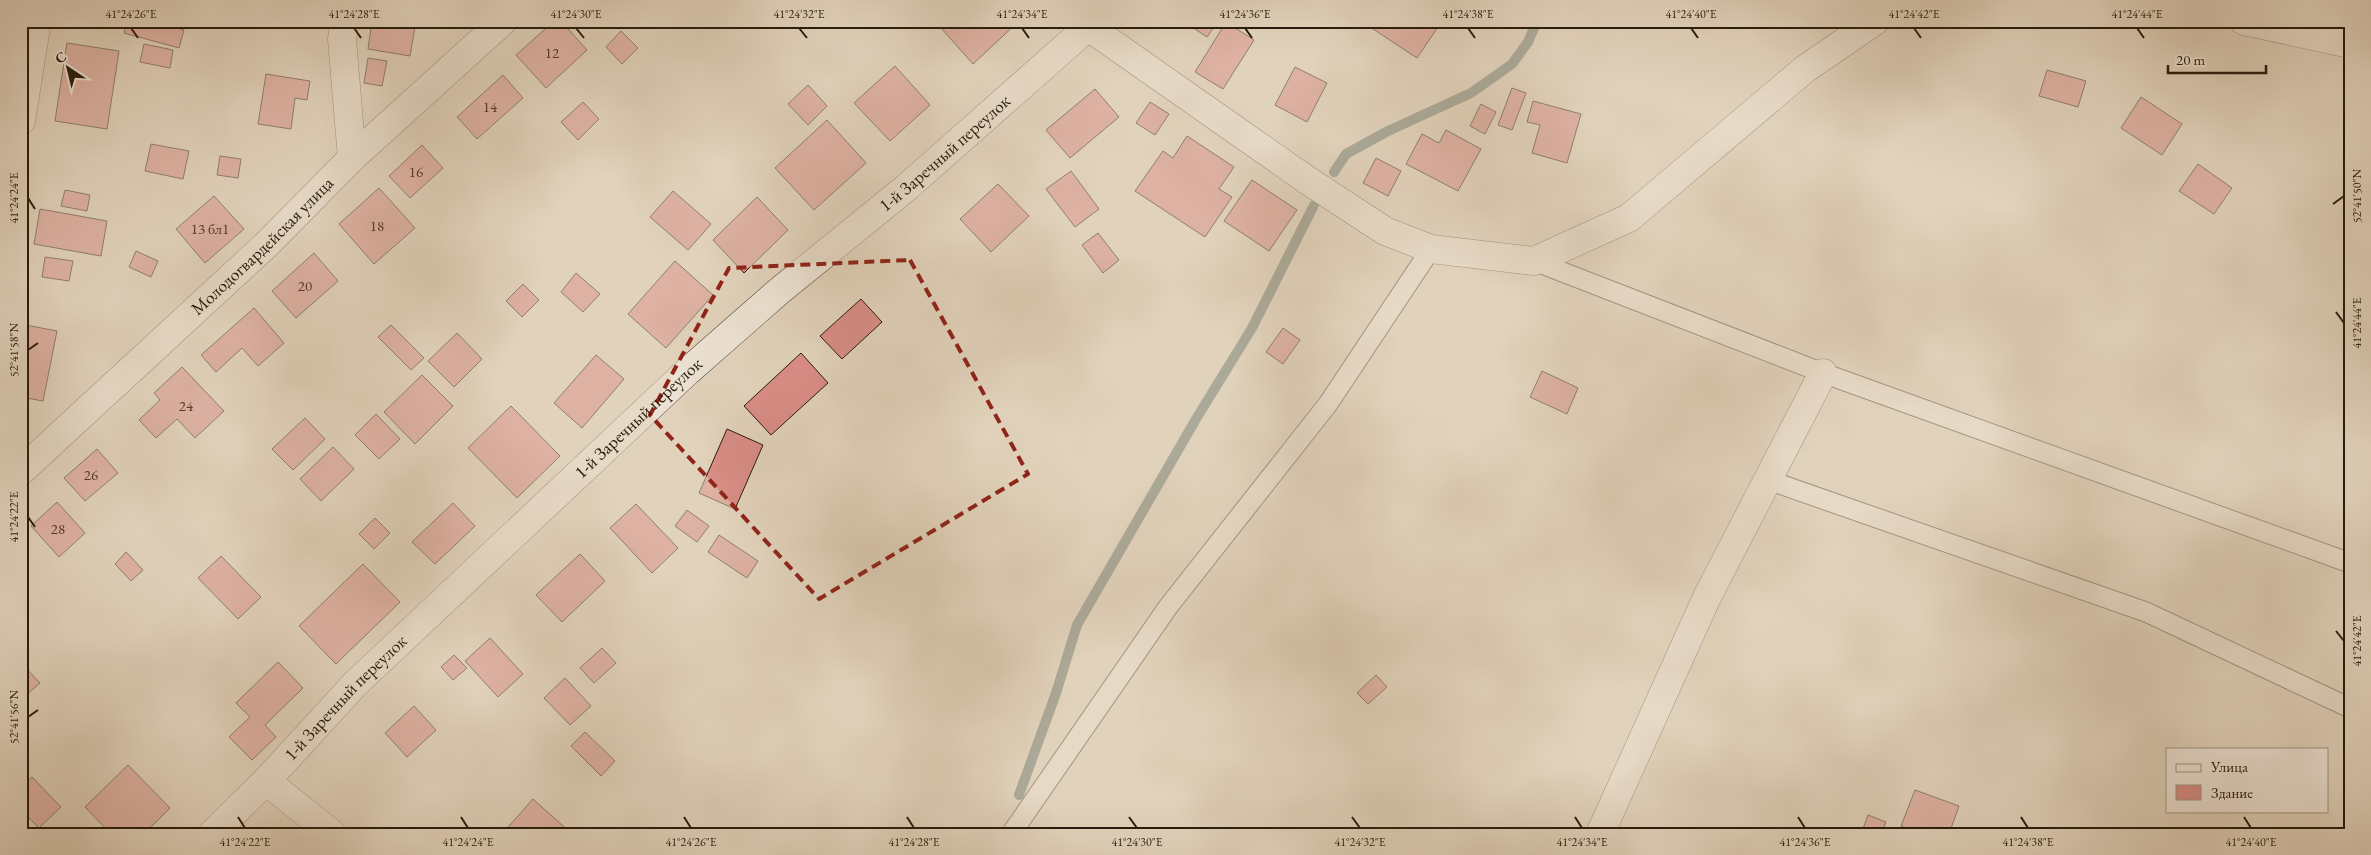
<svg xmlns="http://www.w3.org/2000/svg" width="2371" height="855" font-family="'EB Garamond',serif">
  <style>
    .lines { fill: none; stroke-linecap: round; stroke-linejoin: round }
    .stream { stroke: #69796d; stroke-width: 10 }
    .building { fill: #d98d86; stroke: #281b0c }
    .service-casing { stroke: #564938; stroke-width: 21 }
    .minor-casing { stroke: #564938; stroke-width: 29 }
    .service { stroke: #ece2d3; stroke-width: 19 }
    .minor { stroke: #ece2d3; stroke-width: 28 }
    .marked { fill: none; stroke: #8f2418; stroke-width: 4; stroke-dasharray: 10 6; stroke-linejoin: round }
    .ticks { fill: none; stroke: #281b0c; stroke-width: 2 }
    .labels { text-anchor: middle; stroke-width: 4.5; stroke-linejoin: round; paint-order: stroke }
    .number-label { font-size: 15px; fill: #54382a }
    .street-label { font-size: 18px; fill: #281b0c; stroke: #ece2d3 }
    .neatline { fill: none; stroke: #281b0c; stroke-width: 2 }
    .ticks-label { font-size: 12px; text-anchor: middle; fill: #281b0c }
  </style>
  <rect width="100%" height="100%" fill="#e1d2bb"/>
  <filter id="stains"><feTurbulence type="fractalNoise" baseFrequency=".004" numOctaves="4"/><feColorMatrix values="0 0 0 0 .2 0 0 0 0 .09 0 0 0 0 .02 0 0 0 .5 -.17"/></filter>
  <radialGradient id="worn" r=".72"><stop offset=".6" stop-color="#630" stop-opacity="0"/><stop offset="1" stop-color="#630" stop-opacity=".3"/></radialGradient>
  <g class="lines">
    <g class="stream">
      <polyline points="1334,172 1346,154 1388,131 1471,93 1512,64 1528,42 1537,21"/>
      <polyline points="1019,795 1056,693 1077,625 1196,419 1252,328 1314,205"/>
    </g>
  </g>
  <g class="building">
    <polygon points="127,21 150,21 184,30 179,48 124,33"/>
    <polygon points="275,21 312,21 311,27"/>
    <polygon points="372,21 416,21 410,56 368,49"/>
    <polygon points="554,21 561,21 587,50 546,88 516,55"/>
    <polygon points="951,21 1019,21 973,64 942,29"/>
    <polygon points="1183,21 1218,21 1207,37"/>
    <polygon points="1365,21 1442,21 1417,58 1364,23"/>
    <polygon points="1226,22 1254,40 1223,89 1195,72"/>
    <polygon points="621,31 638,48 622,64 606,47"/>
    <polygon points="67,43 119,51 107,129 55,121"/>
    <polygon points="144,44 173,50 170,68 140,62"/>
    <polygon points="368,58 387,61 382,86 364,83"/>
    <polygon points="895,66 930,105 890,141 854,103"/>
    <polygon points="1295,67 1327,83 1307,122 1275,105"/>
    <polygon points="2047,70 2086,81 2078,107 2039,96"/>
    <polygon points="266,74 310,81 307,100 295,98 291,129 258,124"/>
    <polygon points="503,75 523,98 477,139 457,117"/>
    <polygon points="808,85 827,106 808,125 788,104"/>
    <polygon points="1512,88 1526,93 1512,130 1498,125"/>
    <polygon points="1095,89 1119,117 1070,158 1046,130"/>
    <polygon points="2141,97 2182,124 2162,155 2121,128"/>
    <polygon points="1533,101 1581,114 1567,163 1532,153 1540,125 1527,122"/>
    <polygon points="583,102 599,119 578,140 561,122"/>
    <polygon points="1150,102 1169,114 1155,135 1136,123"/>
    <polygon points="1481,104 1496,112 1485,134 1470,126"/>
    <polygon points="827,120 866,163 814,210 775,168"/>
    <polygon points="1446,130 1481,149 1458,191 1406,164 1422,134 1439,143"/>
    <polygon points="1187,136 1234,167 1219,189 1232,197 1205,237 1135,191 1163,151 1173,158"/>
    <polygon points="151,144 189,151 183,179 145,171"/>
    <polygon points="422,145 443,168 410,198 389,176"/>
    <polygon points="220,156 241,159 238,178 217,175"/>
    <polygon points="1376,158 1401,171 1388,196 1363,183"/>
    <polygon points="2198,164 2232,188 2214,214 2179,191"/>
    <polygon points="1071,171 1099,209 1075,227 1046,189"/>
    <polygon points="1252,180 1297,210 1269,251 1224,221"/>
    <polygon points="998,184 1029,216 991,252 960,219"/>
    <polygon points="379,188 415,228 374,264 339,224"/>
    <polygon points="65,190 90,195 87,211 61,206"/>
    <polygon points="673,191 711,224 688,250 650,217"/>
    <polygon points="214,196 244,229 205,263 176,229"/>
    <polygon points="757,197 788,230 744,273 713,240"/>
    <polygon points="40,209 107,221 101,256 34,244"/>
    <polygon points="1098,233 1119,260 1103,273 1082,245"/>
    <polygon points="136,251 158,261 151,277 129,267"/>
    <polygon points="314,253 338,281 296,318 272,291"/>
    <polygon points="45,257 73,261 69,281 42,277"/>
    <polygon points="675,261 713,295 666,348 628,314"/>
    <polygon points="576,273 600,294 583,312 561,292"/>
    <polygon points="523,284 539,300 522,317 506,301"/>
    <polygon points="861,299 882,322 842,359 820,336"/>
    <polygon points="254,308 284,343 258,366 242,348 216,372 201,355"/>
    <polygon points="26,325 57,331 43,401 21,397 21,350"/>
    <polygon points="391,325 424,358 411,370 378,337"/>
    <polygon points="1283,328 1300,340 1283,364 1266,352"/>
    <polygon points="457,333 482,359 454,387 428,361"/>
    <polygon points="801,353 828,383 771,435 744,406"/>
    <polygon points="596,355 624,379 582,428 554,403"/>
    <polygon points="182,367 224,411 195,438 177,419 156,438 139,420 160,400 154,393"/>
    <polygon points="1542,371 1578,388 1567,414 1530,397"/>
    <polygon points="422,375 453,406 415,444 384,412"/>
    <polygon points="511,406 560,456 517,498 468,448"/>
    <polygon points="376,414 400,439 379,459 355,435"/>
    <polygon points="305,418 325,439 293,470 272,449"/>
    <polygon points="727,429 763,445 735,509 699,493"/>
    <polygon points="333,447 354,469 321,501 300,479"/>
    <polygon points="97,449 118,473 85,501 64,478"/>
    <polygon points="57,502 85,533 59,557 31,526"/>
    <polygon points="453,503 475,526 435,564 412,542"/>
    <polygon points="636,504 678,548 652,573 610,528"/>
    <polygon points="687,510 709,526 697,542 675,526"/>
    <polygon points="375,518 390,533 374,549 359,534"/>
    <polygon points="719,535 758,561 747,578 708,552"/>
    <polygon points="126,552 143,570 131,581 115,564"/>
    <polygon points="580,554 605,581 562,622 536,595"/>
    <polygon points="221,556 261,597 238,619 198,578"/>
    <polygon points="363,564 400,602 336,664 299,626"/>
    <polygon points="490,638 523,674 498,697 465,661"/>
    <polygon points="602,648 616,663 594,683 580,668"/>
    <polygon points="454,655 467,668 453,680 441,667"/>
    <polygon points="278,662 303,688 265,725 276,737 252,760 229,737 250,717 236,703"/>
    <polygon points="21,663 40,683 23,698 21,696"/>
    <polygon points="1376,675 1387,687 1368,704 1357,693"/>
    <polygon points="565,678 591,706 570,725 544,698"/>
    <polygon points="414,706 436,730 407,757 385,733"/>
    <polygon points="585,732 615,761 601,776 571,746"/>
    <polygon points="128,765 170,808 144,834 111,834 85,807"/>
    <polygon points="32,777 61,807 39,828 21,810 21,787"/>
    <polygon points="1915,790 1959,806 1949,834 1921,834 1901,826"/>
    <polygon points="533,799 572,834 502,834"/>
    <polygon points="1868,815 1886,822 1881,834 1861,834"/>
  </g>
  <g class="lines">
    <defs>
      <g id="service">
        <polyline points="1534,261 1823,373 2350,563"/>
        <polyline points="1768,480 2146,612 2350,708"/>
        <polyline points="1011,834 1168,607 1328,404 1431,249"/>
      </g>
      <g id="minor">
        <polyline points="345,21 342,39 352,158"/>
        <polyline points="1080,21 1307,180 1385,231 1431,249 1534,261 1629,218 1805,69 1875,21"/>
        <polyline points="2244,21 2350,44"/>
        <polyline points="21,121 37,21"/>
        <path id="s1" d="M21,471L267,244L352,158L503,21"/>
        <polyline points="266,781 332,834"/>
        <path id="s2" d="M212,834L266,781L355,684L688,371L778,292L906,188L1088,27"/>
        <polyline points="1600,834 1707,597 1823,373"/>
      </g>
    </defs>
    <use href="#service" class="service-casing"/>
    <use href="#minor" class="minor-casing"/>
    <use href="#service" class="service"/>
    <use href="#minor" class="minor"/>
  </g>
  <path d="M0 0H2371V855H0ZM910,260L1028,474L819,599L650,415L729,268Z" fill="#e1d2bb" fill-opacity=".55" fill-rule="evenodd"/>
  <path class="marked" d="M910,260L1028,474L819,599L650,415L729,268Z"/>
  <path class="ticks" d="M131,28L138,38M354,28L361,38M576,28L584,38M799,28L807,38M1022,28L1029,38M1245,28L1252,38M1468,28L1475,38M1691,28L1698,38M1914,28L1921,38M2137,28L2144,38M28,198L35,209M2333,204L2344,196M2336,312L2344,323M28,350L38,343M28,517L35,527M2336,631L2344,641M28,717L38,710M238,817L245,828M461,817L468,828M684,817L691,828M907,817L914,828M1129,817L1137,828M1352,817L1360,828M1575,817L1582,828M1798,817L1805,828M2021,817L2028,828M2244,817L2251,828"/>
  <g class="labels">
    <g class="number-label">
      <text x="552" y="58">12</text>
      <text x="490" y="112">14</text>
      <text x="416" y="177">16</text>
      <text x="377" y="231">18</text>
      <text x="210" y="234">13 бл1</text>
      <text x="305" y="291">20</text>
      <text x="186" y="411">24</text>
      <text x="91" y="480">26</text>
      <text x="58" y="534">28</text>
    </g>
    <g class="street-label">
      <text dy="6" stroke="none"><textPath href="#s2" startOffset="1001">1-й Заречный переулок</textPath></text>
      <text dy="6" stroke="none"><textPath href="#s1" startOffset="330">Молодогвардейская улица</textPath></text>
      <text dy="6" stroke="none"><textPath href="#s2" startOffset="596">1-й Заречный переулок</textPath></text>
      <text dy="6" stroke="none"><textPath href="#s2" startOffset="191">1-й Заречный переулок</textPath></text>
    </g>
  </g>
  <rect width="2371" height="855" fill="none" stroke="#e1d2bb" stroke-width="55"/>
  <rect x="2166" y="748" width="162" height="65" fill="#ece2d3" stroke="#9e9283"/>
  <rect x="2176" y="764" width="25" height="8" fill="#ece2d3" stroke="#9e9283"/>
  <text x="2211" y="772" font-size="15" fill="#281b0c">Улица</text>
  <rect x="2176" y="785" width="25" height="15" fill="#d98d86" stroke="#9e9283"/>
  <text x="2211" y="798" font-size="15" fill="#281b0c">Здание</text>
  <g transform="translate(68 68) rotate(325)" stroke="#ece2d3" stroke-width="4" paint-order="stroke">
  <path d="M0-4L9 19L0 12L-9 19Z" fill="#281b0c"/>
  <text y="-8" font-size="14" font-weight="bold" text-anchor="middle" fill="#281b0c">С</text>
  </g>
  <path d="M2168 65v8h98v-8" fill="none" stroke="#281b0c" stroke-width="2.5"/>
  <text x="2176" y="65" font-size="15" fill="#281b0c" stroke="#ece2d3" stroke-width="4" paint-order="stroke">20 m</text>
  <rect x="28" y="28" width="2316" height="800" class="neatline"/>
  <g class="ticks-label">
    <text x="131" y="18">41°24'26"E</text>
    <text x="354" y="18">41°24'28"E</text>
    <text x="576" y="18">41°24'30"E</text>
    <text x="799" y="18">41°24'32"E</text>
    <text x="1022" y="18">41°24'34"E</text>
    <text x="1245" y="18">41°24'36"E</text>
    <text x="1468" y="18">41°24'38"E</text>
    <text x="1691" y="18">41°24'40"E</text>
    <text x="1914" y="18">41°24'42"E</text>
    <text x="2137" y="18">41°24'44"E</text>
    <text transform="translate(2357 196) rotate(-90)" y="4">52°41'50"N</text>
    <text transform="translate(14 198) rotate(-90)" y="4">41°24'24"E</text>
    <text transform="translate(2357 323) rotate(-90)" y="4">41°24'44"E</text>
    <text transform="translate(14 350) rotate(-90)" y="4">52°41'58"N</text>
    <text transform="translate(14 517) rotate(-90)" y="4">41°24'22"E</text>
    <text transform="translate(2357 641) rotate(-90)" y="4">41°24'42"E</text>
    <text transform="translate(14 717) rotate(-90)" y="4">52°41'56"N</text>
    <text x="245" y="846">41°24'22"E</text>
    <text x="468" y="846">41°24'24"E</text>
    <text x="691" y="846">41°24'26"E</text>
    <text x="914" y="846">41°24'28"E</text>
    <text x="1137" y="846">41°24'30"E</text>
    <text x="1360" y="846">41°24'32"E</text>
    <text x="1582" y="846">41°24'34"E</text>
    <text x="1805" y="846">41°24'36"E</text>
    <text x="2028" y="846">41°24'38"E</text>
    <text x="2251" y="846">41°24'40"E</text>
  </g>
  <rect width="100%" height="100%" filter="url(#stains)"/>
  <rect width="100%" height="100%" fill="url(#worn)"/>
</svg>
